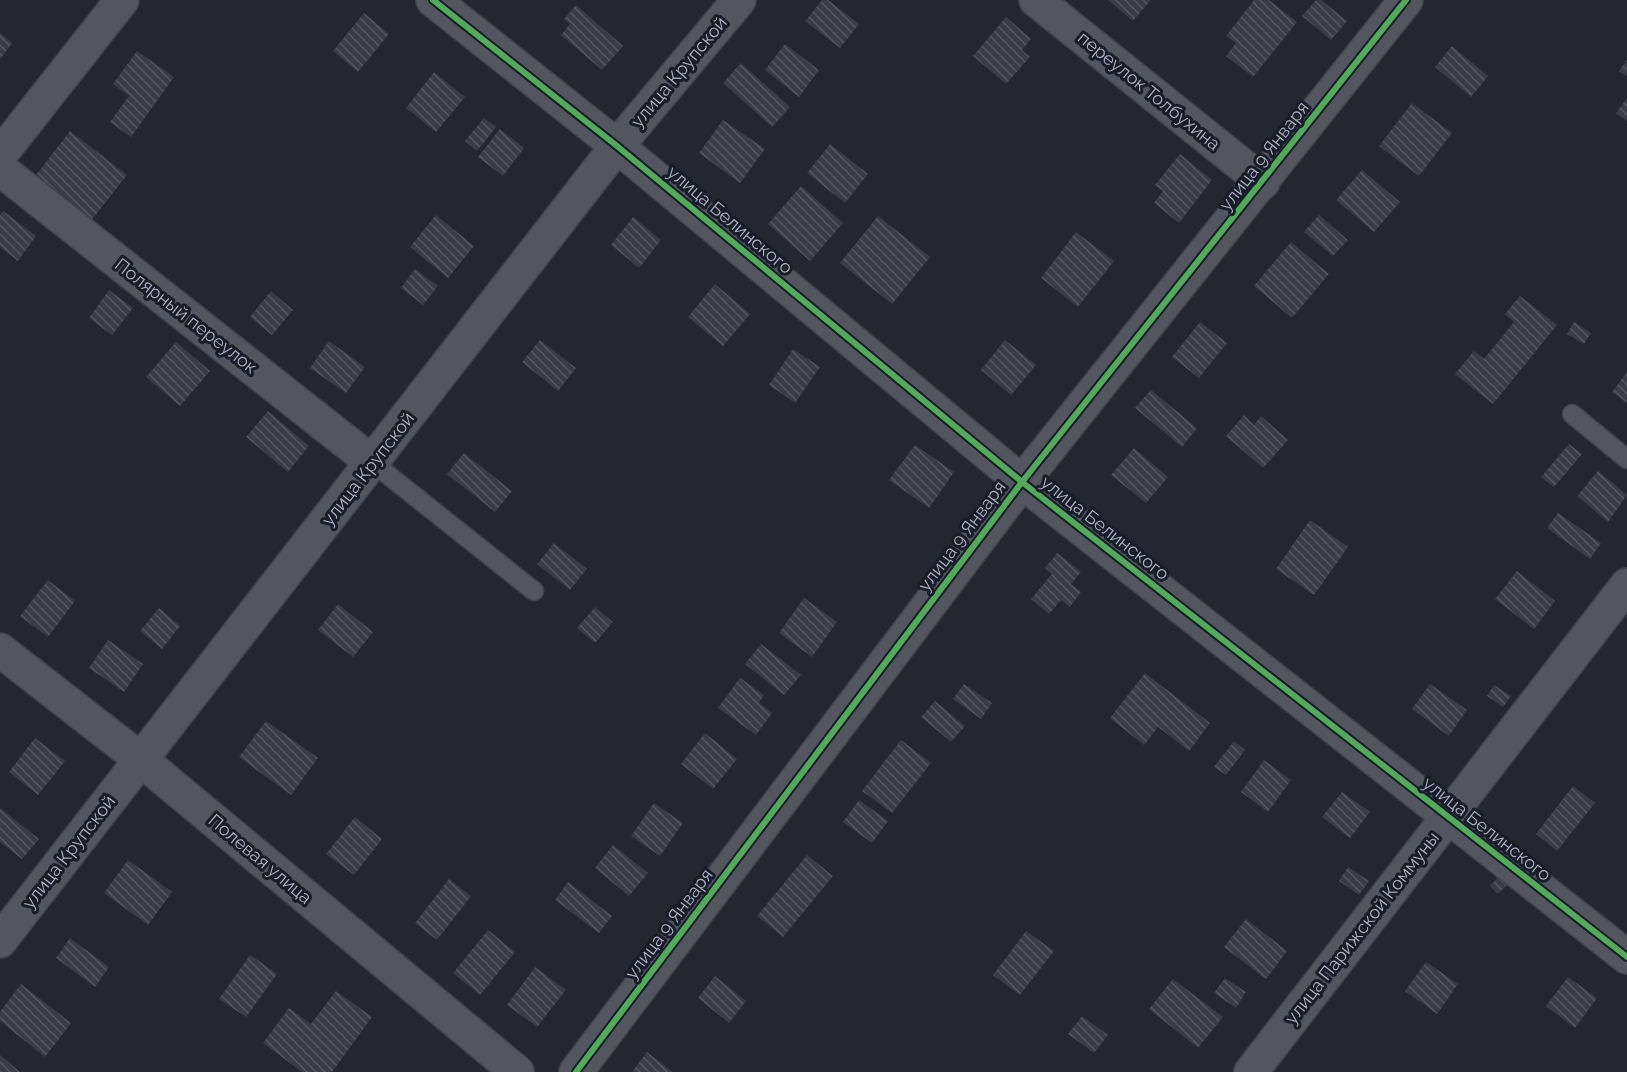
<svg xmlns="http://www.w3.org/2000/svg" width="1627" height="1072" font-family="Raleway,sans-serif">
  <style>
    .building { fill: url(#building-back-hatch) }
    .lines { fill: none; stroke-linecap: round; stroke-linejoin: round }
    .service-casing { stroke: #404249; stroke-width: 21 }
    .minor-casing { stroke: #404249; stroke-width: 36 }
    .service { stroke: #53565f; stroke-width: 18 }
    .minor { stroke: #53565f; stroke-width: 33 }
    .cycleway-casing { stroke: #181d2a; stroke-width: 10 }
    .cycleway { stroke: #51ab58; stroke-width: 6 }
    .labels { text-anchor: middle; stroke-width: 6; stroke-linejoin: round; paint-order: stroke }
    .street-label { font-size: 18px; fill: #acb2c3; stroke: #181d2a }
  </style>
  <defs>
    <pattern id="building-back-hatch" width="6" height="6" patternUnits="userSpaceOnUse" patternTransform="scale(1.5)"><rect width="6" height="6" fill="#3a3d45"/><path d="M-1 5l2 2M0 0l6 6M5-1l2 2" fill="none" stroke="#54575e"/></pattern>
  </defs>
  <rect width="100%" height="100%" fill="#242730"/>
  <g class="building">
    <polygon points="822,0 828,0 859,24 840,48 805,21"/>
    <polygon points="1108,0 1151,0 1133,21"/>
    <polygon points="1254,0 1269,0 1297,22 1253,77 1226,56 1236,43 1226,36"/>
    <polygon points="1316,0 1321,0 1347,21 1331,40 1302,16"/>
    <polygon points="576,5 623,46 602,70 561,35 570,24 564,19"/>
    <polygon points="364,13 389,34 358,72 333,51"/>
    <polygon points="1006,17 1031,39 1022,50 1030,57 1006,84 973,56"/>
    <polygon points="0,33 12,43 0,59"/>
    <polygon points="785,44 819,70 799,97 765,70"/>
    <polygon points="1452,46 1488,76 1471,97 1435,67"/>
    <polygon points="137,51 174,77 131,137 110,122 129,96 113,84"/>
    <polygon points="1627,60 1627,76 1619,71"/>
    <polygon points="741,63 790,107 772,127 723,83"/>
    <polygon points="434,72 465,97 436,132 406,108"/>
    <polygon points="1627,98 1627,121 1616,113"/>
    <polygon points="1412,103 1452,133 1419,176 1379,146"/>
    <polygon points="484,118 496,127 477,151 465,141"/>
    <polygon points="723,120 765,149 740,183 699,153"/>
    <polygon points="500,129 524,148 503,176 478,157"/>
    <polygon points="70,131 127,175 90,222 33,179"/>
    <polygon points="830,144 868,174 845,203 807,173"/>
    <polygon points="1180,154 1212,180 1179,223 1154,203 1163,191 1155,185"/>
    <polygon points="1362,170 1400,202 1374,232 1336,200"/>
    <polygon points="801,186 843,223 810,261 768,224"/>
    <polygon points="3,211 36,236 18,261 0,247 0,215"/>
    <polygon points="436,215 474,246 448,278 410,247"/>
    <polygon points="1319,215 1348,240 1333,256 1304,232"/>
    <polygon points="878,216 930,257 892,304 840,263"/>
    <polygon points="633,217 661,240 639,268 611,245"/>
    <polygon points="1076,232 1114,261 1078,307 1041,278"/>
    <polygon points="1291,242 1329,274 1292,318 1254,286"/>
    <polygon points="415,269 438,286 423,305 401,288"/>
    <polygon points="715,284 750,314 723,346 688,317"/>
    <polygon points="109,290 133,308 112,335 89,318"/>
    <polygon points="271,291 293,310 272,335 250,317"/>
    <polygon points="1520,296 1557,325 1493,404 1455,374 1474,351 1484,359 1514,322 1505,314"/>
    <polygon points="1200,322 1227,343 1199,378 1172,357"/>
    <polygon points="1574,322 1591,333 1584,344 1567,334"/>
    <polygon points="540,340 576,368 558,391 522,362"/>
    <polygon points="1005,340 1036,365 1011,395 981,370"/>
    <polygon points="329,341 365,367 346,393 310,368"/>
    <polygon points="176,342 210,371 180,406 146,377"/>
    <polygon points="793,349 820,367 795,403 769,385"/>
    <polygon points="1627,372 1627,403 1612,392"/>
    <polygon points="1151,390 1197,428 1182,447 1135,408"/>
    <polygon points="268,411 309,446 288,472 246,437"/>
    <polygon points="1244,415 1254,425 1261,416 1288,440 1263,468 1226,436"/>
    <polygon points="1569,444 1582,454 1554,487 1541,477"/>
    <polygon points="915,445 954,472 929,508 889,480"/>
    <polygon points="1134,448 1168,477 1146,503 1111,475"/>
    <polygon points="464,453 512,491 495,512 447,474"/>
    <polygon points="1598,471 1627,495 1608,522 1577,496"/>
    <polygon points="1558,513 1601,543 1590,559 1547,528"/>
    <polygon points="1310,520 1348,547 1314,595 1276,569"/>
    <polygon points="554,543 587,569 570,590 537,564"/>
    <polygon points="1057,553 1081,572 1071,584 1081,592 1070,607 1061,600 1049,614 1031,599 1052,574 1045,568"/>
    <polygon points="1517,571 1555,601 1534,629 1495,599"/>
    <polygon points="48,580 75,601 48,637 20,616"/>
    <polygon points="804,598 837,622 812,657 779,633"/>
    <polygon points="338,604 373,632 353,657 318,630"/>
    <polygon points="595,607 613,622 595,643 577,628"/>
    <polygon points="159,608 180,626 162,649 140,631"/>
    <polygon points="108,640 143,664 124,692 89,668"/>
    <polygon points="761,644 801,675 784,695 745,664"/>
    <polygon points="1145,673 1210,723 1189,751 1158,727 1144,745 1110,718"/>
    <polygon points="740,678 764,695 759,703 772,713 756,735 718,708"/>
    <polygon points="964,684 992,703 981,719 953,699"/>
    <polygon points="1430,684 1467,710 1449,736 1412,709"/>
    <polygon points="1494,685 1511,696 1503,707 1487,696"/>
    <polygon points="935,701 965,726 951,742 921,717"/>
    <polygon points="266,721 318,758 291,795 239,757"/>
    <polygon points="705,733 737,759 713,789 681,764"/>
    <polygon points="35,738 65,761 38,795 9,772"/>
    <polygon points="901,740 931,763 892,813 862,791"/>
    <polygon points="1234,741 1245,750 1226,775 1214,767"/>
    <polygon points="1264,760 1291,780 1268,812 1241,792"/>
    <polygon points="1573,786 1595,803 1557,851 1536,834"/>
    <polygon points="1342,792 1370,812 1350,838 1322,817"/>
    <polygon points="859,800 888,821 872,843 843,822"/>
    <polygon points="654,803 683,823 660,856 631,836"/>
    <polygon points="0,808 39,839 22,859 0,842"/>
    <polygon points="355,817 382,839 354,875 326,854"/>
    <polygon points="613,845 648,873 629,896 595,868"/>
    <polygon points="807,855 833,876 783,937 757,916"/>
    <polygon points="128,860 172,892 148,925 104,893"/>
    <polygon points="1348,867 1369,881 1359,895 1339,881"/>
    <polygon points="1499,876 1508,884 1498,894 1490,886"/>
    <polygon points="449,879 471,896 437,940 415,923"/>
    <polygon points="568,882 612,916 599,933 555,900"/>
    <polygon points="1246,919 1287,951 1266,979 1224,947"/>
    <polygon points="488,930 515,952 480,995 453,973"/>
    <polygon points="1026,931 1054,951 1020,995 993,975"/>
    <polygon points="70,938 109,967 95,987 56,958"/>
    <polygon points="250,955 277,974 246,1017 219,999"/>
    <polygon points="1426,962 1458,984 1437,1014 1405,991"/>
    <polygon points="535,967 566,990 537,1027 507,1005"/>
    <polygon points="715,976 746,1001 729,1023 698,998"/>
    <polygon points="1568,977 1597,998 1575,1028 1546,1006"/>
    <polygon points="1225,978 1246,992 1236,1008 1214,993"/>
    <polygon points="1173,979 1223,1017 1198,1048 1149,1009"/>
    <polygon points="21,984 71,1023 45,1057 0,1021 0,1012"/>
    <polygon points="336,991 372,1017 332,1072 302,1072 263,1043 289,1008 311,1024"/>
    <polygon points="1082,1016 1108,1035 1094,1053 1068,1034"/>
    <polygon points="647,1052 673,1072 632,1072"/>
    <polygon points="0,1055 20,1072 0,1072"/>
  </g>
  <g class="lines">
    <defs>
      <g id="service">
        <polyline points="1572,414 1627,459"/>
        <polyline points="373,463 534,591"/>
      </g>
      <g id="minor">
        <polyline points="433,0 617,146 1022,482 1627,957"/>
        <polyline points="1036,0 1263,182"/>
        <polyline points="0,155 122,0"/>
        <polyline points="0,169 373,463"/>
        <polyline points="0,650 140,759 517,1072"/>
        <polyline points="0,941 617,146 739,0"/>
        <polyline points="576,1072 1022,482 1406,0"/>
        <polyline points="1251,1072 1627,585"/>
      </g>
    </defs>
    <use href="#service" class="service-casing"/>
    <use href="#minor" class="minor-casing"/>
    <use href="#service" class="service"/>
    <use href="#minor" class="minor"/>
    <defs>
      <g id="cycleway">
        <polyline points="433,0 617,146 1022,482 1627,957"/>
        <polyline points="576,1072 1022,482 1406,0"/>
      </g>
    </defs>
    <use href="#cycleway" class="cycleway-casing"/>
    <use href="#cycleway" class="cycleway"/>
  </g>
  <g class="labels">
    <g class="street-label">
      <text transform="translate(679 72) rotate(-50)" y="6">улица Крупской</text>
      <text transform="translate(1149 91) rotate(39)" y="6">переулок Толбухина</text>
      <text transform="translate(1264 156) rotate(-52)" y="6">улица 9 Января</text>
      <text transform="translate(730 220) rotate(40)" y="6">улица Белинского</text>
      <text transform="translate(186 316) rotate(38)" y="6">Полярный переулок</text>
      <text transform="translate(368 469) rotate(-52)" y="6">улица Крупской</text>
      <text transform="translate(1105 528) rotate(38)" y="6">улица Белинского</text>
      <text transform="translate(962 536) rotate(-53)" y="6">улица 9 Января</text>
      <text transform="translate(1487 829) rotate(38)" y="6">улица Белинского</text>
      <text transform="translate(69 852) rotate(-52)" y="6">улица Крупской</text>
      <text transform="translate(260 859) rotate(40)" y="6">Полевая улица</text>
      <text transform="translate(669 924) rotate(-53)" y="6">улица 9 Января</text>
      <text transform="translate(1362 928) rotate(-52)" y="6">улица Парижской Коммуны</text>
    </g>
  </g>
</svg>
